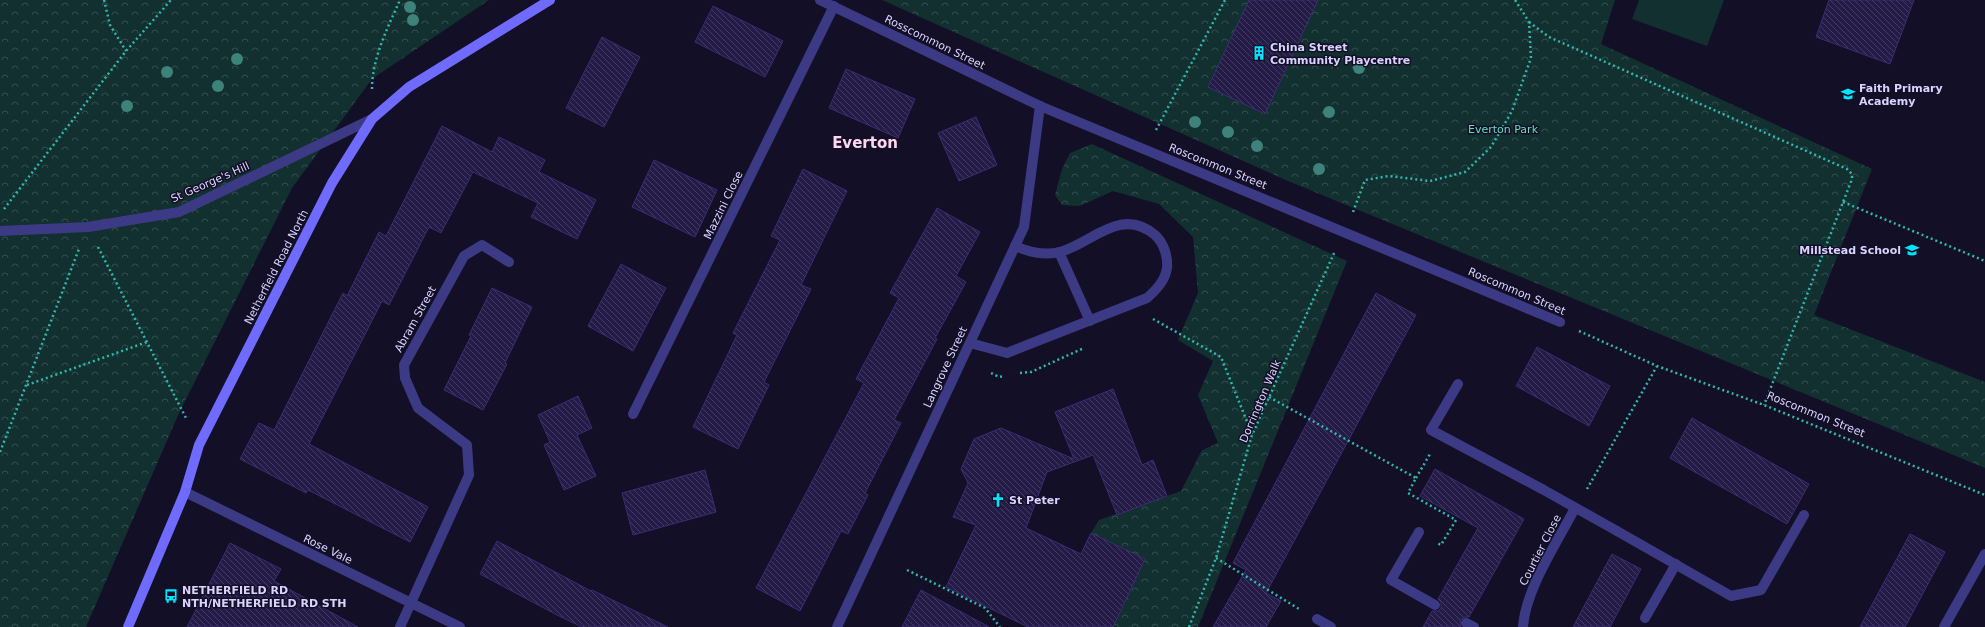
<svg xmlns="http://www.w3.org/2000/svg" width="1985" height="627" font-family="'DejaVu Sans',sans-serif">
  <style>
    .green { fill: #12302f }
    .park { fill: url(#park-crowns) }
    .building { fill: url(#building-back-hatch); stroke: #3b2d73 }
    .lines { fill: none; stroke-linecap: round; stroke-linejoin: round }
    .path { stroke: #2fb8b0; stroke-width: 2.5; stroke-dasharray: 2 3; stroke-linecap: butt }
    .lane { stroke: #3d3a85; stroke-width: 10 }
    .street { stroke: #3d3a85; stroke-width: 10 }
    .secondary { stroke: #6f6bff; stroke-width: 10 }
    .tree { fill: #3d827b }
    .labels { text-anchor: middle; stroke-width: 3; stroke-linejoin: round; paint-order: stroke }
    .street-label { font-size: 11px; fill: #d9d4ff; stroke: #130f26 }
    .poi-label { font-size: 11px; font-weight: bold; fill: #d9d4ff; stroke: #130f26; text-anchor: start }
    .park-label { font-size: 11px; fill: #5fe0c0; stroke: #130f26 }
    .district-label { font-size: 15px; font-weight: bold; fill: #ffd6f0; stroke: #130f26 }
  </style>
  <defs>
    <pattern id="park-crowns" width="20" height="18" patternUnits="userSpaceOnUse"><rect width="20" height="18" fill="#12302f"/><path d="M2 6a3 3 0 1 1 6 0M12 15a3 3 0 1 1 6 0" fill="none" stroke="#344d4e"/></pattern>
    <pattern id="building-back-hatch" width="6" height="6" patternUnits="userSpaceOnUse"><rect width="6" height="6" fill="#241b47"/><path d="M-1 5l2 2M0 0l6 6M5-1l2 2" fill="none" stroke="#433b63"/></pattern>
  </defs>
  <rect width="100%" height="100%" fill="#130f26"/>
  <polygon class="green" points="1639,0 1724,0 1707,46 1632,19"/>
  <g class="park">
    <polygon points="0,0 489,0 372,79 292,188 179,413 86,627 0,627"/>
    <polygon points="882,0 1615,0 1601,44 1872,169 1814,315 1985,382 1985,468 1288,181"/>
    <polygon points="1092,144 1347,261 1198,627 1113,627 1145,559 1091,533 1099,520 1181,491 1202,450 1218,443 1198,395 1213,361 1178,340 1198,293 1193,237 1159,204 1113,191 1080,206 1062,205 1055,195 1062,169 1070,153"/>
  </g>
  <g class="building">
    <polygon points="1249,0 1318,0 1265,114 1208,87"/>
    <polygon points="1829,0 1914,0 1890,64 1816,37"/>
    <polygon points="713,6 783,41 765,77 695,42"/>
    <polygon points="602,37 640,57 604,127 566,108"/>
    <polygon points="846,69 915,99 898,138 829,108"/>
    <polygon points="976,117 997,165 959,181 938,133"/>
    <polygon points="442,126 492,152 499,137 545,160 539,172 596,200 577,239 531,217 538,203 473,172 441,233 429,227 389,305 382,301 309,444 428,507 410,542 308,490 306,493 240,459 259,423 274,430 343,293 347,296 379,232 386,236"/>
    <polygon points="654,160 717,190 695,237 632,207"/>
    <polygon points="803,169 847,191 801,285 811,289 764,382 769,385 738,449 693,427 737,335 733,333 780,240 771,236"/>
    <polygon points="937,208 980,232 956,276 966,282 935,338 937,339 894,420 901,423 865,493 868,495 848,534 841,531 800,611 756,588 864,383 856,379 899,298 890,293"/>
    <polygon points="621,264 666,288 633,351 588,326"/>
    <polygon points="492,288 532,307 505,363 507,364 483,410 444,390 471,336 469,335"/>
    <polygon points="1376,293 1416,315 1266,593 1281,601 1266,627 1213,627 1246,570 1233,563"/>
    <polygon points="1537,347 1610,386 1589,426 1516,386"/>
    <polygon points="1113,389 1142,465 1153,460 1167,496 1117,515 1093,455 1047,472 1026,528 1081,554 1091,533 1145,559 1113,627 1028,627 946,587 976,525 953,517 968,483 961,469 974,439 1001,428 1074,459 1055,412"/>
    <polygon points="578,396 592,428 577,435 596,476 564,490 544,445 550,442 538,415"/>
    <polygon points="1692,418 1809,484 1787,524 1670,458"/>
    <polygon points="1435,469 1524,519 1469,617 1465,617 1460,620 1461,627 1423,627 1432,611 1438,611 1441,608 1441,602 1438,599 1478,528 1420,496"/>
    <polygon points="705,470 716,512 633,535 622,493"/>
    <polygon points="1910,534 1945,552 1905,627 1860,627"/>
    <polygon points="497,541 591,591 592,590 668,627 582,627 557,615 480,574"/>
    <polygon points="230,543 281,569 274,581 358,627 187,627"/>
    <polygon points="1612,554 1641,569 1610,627 1573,627"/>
    <polygon points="921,590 989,627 902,627"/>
  </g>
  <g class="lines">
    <g class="path">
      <polyline points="104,0 110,25 126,51"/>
      <polyline points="1529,22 1549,37 1847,169 1852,174 1852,179 1764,405"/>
      <path d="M372,89C372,58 388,27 400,0"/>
      <polyline points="1156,130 1225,0"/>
      <polyline points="1843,202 1985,261"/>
      <polyline points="4,209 126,51 171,0"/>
      <polyline points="1353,212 1365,180 1389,176 1430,181 1465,172 1491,147 1512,111 1531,58 1529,22 1515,0"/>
      <polyline points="98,247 187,420"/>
      <polyline points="1153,319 1221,357 1252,434"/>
      <polyline points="1579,331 1657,366 1764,405 1985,495"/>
      <polyline points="991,373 999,377 1005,376"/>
      <polyline points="1020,373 1031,372 1084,348"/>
      <polyline points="27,385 147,342"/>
      <polyline points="1269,397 1416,478 1408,493 1456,520 1441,545 1437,543"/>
      <polyline points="0,452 79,249"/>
      <polyline points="1416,478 1430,454"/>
      <polyline points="1587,489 1657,366"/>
      <polyline points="1216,558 1299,609"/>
      <polyline points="907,570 985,608 1000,627"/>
      <polyline points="1189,627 1216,558 1252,435 1335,251"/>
    </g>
    <g class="lane">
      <polyline points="1059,252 1090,321"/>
      <path d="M970,343L1007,353L1147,298C1156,290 1165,281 1167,268C1168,257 1164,243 1155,235C1121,206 1092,243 1060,252C1045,256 1029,252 1015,246"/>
      <polyline points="1458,384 1431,430 1542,489"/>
      <polyline points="1617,531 1731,596 1761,590 1804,515"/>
      <polyline points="1419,532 1391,580 1435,605"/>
      <polyline points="1645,618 1676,564"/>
      <polyline points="1317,619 1331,627"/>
      <polyline points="1466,623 1474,627"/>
    </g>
    <g class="street">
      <polyline points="820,0 1040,106 1560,322"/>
      <polyline points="0,231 88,227 179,212 372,119"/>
      <polyline points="633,414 834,6"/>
      <polyline points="1542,489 1617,531"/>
      <polyline points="185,492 460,627"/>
      <polyline points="400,627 469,475 467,445 418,408 405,378 404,365 464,256 482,245 509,262"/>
      <polyline points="837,627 1024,227 1040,106"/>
      <path d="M1523,627C1525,590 1558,541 1575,508"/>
      <polyline points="1944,627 1985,554"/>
    </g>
    <polyline class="secondary" points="128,627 185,492 199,445 332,183 372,119 409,87 550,0"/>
  </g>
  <g class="tree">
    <circle cx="410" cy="7" r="6"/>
    <circle cx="413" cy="20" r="6"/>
    <circle cx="237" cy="59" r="6"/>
    <circle cx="1359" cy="68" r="6"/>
    <circle cx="167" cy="72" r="6"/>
    <circle cx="218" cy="86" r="6"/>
    <circle cx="127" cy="106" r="6"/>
    <circle cx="1329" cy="112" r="6"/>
    <circle cx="1195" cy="122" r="6"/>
    <circle cx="1228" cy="132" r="6"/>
    <circle cx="1257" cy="146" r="6"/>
    <circle cx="1319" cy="169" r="6"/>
  </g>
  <defs>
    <symbol id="building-bare" viewBox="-9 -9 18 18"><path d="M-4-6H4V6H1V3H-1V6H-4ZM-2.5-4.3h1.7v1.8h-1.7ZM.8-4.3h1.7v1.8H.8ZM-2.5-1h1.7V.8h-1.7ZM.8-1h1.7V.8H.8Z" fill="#00e5ff" stroke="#130f26" stroke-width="2.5" paint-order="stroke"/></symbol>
    <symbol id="school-bare" viewBox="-9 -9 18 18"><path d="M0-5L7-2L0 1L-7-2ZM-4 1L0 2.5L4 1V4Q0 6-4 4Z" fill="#00e5ff" stroke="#130f26" stroke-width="2.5" paint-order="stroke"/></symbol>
    <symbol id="church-bare" viewBox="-9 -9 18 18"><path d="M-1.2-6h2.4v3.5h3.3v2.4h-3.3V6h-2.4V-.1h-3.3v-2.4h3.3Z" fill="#00e5ff" stroke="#130f26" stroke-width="2.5" paint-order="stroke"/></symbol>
    <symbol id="bus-bare" viewBox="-9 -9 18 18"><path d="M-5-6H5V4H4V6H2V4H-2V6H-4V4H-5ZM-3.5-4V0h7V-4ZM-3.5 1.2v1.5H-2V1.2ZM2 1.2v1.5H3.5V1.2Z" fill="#00e5ff" stroke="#130f26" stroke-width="2.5" paint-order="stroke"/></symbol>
  </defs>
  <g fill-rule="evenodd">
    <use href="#building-bare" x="1249" y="43" width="20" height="20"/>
    <use href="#school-bare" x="1838" y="84" width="20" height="20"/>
    <use href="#school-bare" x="1902" y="240" width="20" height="20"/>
    <use href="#church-bare" x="988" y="490" width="20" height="20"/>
    <use href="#bus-bare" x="161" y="586" width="20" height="20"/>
  </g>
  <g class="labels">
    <g class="street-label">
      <text transform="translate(935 42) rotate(26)" y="4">Rosscommon Street</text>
      <text transform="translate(1218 166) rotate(22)" y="4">Roscommon Street</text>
      <text transform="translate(210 182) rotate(-24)" y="4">St George's Hill</text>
      <text transform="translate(723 205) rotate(-64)" y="4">Mazzini Close</text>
      <text transform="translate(276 267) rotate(-63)" y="4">Netherfield Road North</text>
      <text transform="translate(1517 291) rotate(23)" y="4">Roscommon Street</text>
      <text transform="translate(415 319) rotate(-61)" y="4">Abram Street</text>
      <text transform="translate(945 367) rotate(-65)" y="4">Langrove Street</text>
      <text transform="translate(1260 401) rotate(-67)" y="4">Dorrington Walk</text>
      <text transform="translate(1816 414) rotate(22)" y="4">Roscommon Street</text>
      <text transform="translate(328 549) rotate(26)" y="4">Rose Vale</text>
      <text transform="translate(1540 550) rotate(-63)" y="4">Courtier Close</text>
    </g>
    <g class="poi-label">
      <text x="1270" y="51">China Street<tspan x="1270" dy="13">Community Playcentre</tspan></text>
      <text x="1859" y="92">Faith Primary<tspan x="1859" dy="13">Academy</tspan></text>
      <text x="1901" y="254" text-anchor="end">Millstead School</text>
      <text x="1009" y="504">St Peter</text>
      <text x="182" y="594">NETHERFIELD RD<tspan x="182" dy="13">NTH/NETHERFIELD RD STH</tspan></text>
    </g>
    <g class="park-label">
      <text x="1503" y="133">Everton Park</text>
    </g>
    <g class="district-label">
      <text x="865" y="148">Everton</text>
    </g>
  </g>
</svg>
